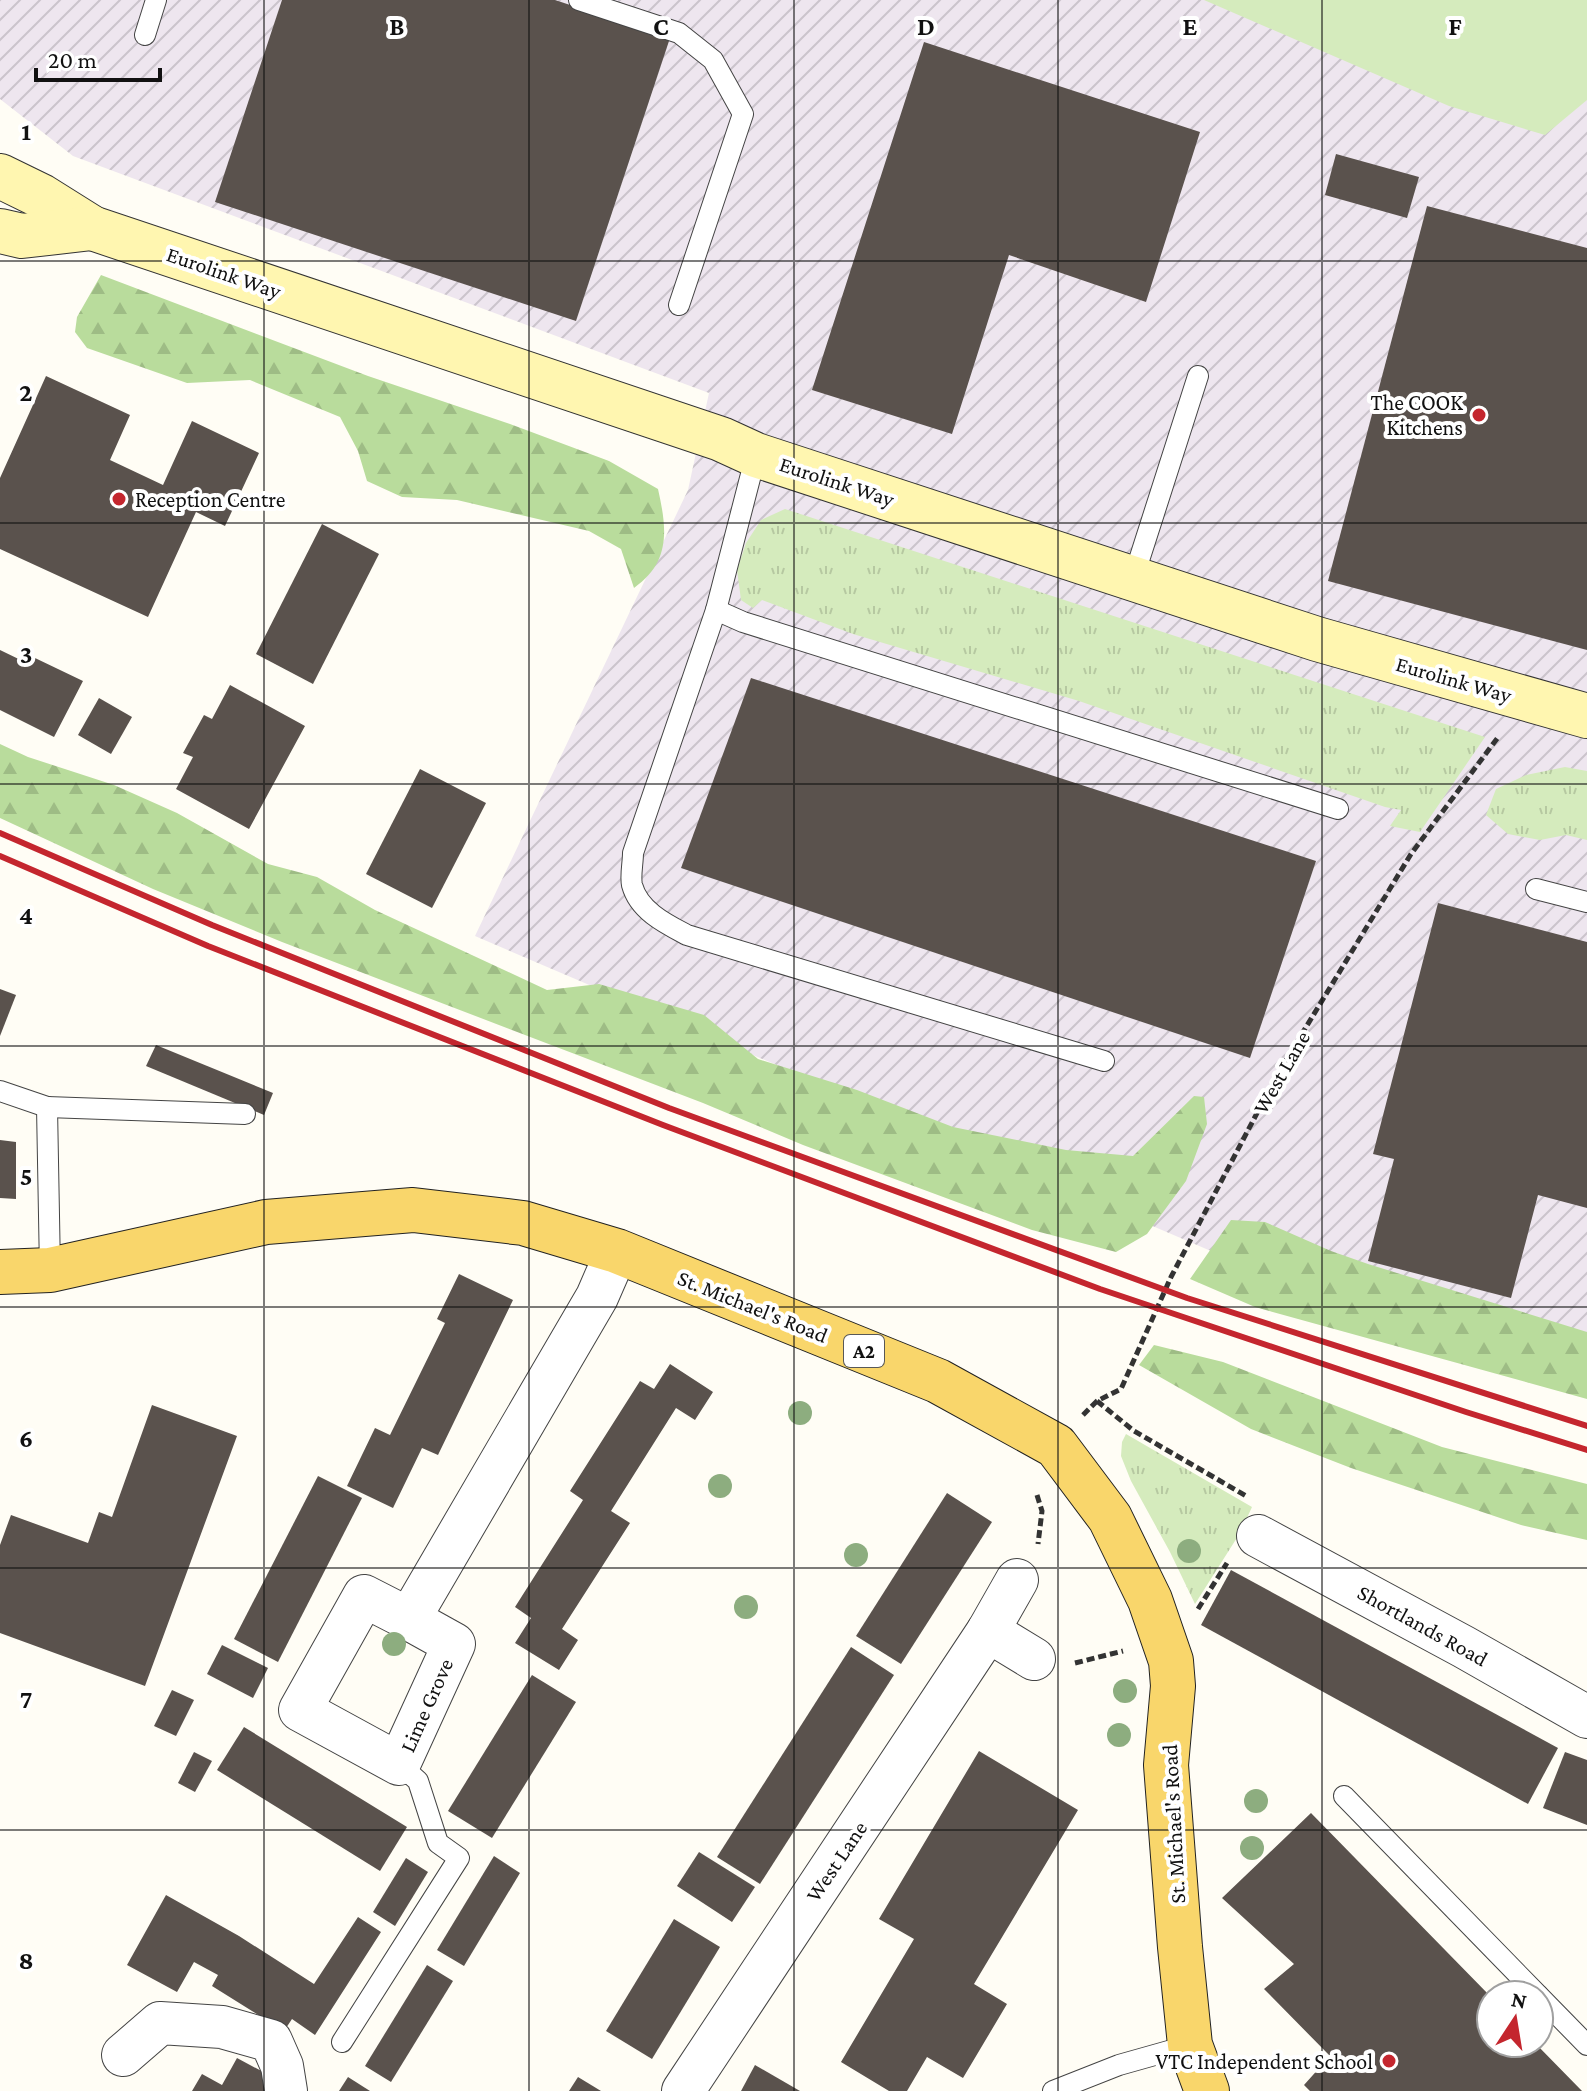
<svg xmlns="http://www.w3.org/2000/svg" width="1587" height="2091" font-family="'Crimson Pro',serif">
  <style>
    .industrial { fill: url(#industrial-furrows) }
    .grass { fill: url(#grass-tufts) }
    .forest { fill: url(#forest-firs) }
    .garden { fill: #d5ebbd }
    .building { fill: #5a524d }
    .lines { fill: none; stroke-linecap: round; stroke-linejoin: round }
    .service-casing { stroke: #444; stroke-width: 22 }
    .minor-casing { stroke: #444; stroke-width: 44 }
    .secondary-casing { stroke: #333; stroke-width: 46 }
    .primary-casing { stroke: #222; stroke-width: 46 }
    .path { stroke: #333; stroke-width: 5; stroke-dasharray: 8 4; stroke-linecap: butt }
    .service { stroke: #fff; stroke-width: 20 }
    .minor { stroke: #fff; stroke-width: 42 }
    .secondary { stroke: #fff6b0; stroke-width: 44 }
    .primary { stroke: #f9d66b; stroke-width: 44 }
    .rail { stroke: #c4262e; stroke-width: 6 }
    .tree { fill: #8dad7f }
    .grid { fill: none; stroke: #111; stroke-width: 2; stroke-opacity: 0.55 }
    .poi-dot { fill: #c4262e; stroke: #fff; stroke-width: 3 }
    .labels { text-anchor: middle; stroke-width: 8; stroke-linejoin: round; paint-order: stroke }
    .shield { fill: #fff; stroke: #585858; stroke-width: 2 }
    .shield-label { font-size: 20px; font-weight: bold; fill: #111 }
    .street-label { font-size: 22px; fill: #111; stroke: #fff }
    .poi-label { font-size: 22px; fill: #111; stroke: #fff; text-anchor: end }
    .grid-label { font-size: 26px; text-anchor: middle; font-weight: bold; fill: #111; stroke: #fff; stroke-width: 8; stroke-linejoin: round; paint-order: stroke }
  </style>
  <defs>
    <pattern id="industrial-furrows" width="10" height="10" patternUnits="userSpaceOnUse" patternTransform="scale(2)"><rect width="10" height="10" fill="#eee6ef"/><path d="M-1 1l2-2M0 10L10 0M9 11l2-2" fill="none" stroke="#cbc4cc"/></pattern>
    <pattern id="grass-tufts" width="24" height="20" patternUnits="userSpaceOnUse" patternTransform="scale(2)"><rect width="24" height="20" fill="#d5ebbd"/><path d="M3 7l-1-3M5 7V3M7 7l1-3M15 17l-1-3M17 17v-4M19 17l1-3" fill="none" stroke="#b6c8a1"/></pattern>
    <pattern id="forest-firs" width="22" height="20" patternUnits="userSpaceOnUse" patternTransform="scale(2)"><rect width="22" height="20" fill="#b9dc9c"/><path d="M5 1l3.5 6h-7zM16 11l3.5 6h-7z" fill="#9ebc85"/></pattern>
  </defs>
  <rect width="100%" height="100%" fill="#fffdf5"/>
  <polygon class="industrial" points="0,0 1587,0 1587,1375 1309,1293 475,936 688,490 709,393 73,156 0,99"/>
  <g class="grass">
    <polygon points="785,509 1485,737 1420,832 1390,826 1401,810 1385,807 1079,701 853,634 762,600 753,608 741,600 737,570 746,543 761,520"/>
    <polygon points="1565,767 1587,771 1587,840 1566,835 1540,840 1508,834 1486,815 1496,789 1526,775"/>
    <polygon points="1126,1434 1252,1507 1240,1533 1195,1604 1170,1552 1131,1481 1121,1456 1122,1442"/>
  </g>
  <g class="forest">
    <path d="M101,275L368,376L510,424L609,461L658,489C667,529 671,562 634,588L621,549L589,531L457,500L402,497L367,481L358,451L340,417L250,380L187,383L87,348L75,332L77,317Z"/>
    <polygon points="0,744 28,757 114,785 177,813 268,864 317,877 375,910 547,990 599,984 704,1015 758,1059 857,1090 953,1127 1066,1150 1133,1156 1194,1096 1204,1097 1207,1124 1186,1181 1147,1234 1116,1252 1032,1230 803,1145 703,1103 282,942 153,889 0,818"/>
    <polygon points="1231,1220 1265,1222 1331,1251 1368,1264 1587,1332 1587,1399 1255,1307 1190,1279"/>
    <polygon points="1154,1345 1223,1362 1442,1447 1587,1484 1587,1540 1521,1525 1351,1468 1251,1429 1139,1365"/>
  </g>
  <polygon class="garden" points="1204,0 1587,0 1587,100 1545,135 1449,106"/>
  <g class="building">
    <polygon points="282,0 555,0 670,38 576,321 215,202"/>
    <polygon points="924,42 1200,132 1146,302 1009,255 952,434 812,390"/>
    <polygon points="1336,154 1419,177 1407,218 1325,195"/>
    <polygon points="1427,206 1587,248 1587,650 1328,581"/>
    <polygon points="46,376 130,415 110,460 163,485 192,421 259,453 225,526 196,512 148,617 0,549 0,478"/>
    <polygon points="322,524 379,554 313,684 256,654"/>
    <polygon points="0,650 31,665 35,658 83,681 54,737 0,710"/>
    <polygon points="751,678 1316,861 1250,1058 681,868"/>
    <polygon points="230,685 305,726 249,829 176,789 193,757 183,753 204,715 212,719"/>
    <polygon points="99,698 132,717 111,754 78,735"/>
    <polygon points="420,769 486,803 432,908 366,874"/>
    <polygon points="1438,903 1587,942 1587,1208 1538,1195 1511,1298 1368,1261 1394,1159 1373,1154"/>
    <polygon points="0,989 16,995 0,1036"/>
    <polygon points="156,1045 273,1093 264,1115 146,1066"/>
    <polygon points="0,1140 16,1142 16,1199 0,1198"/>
    <polygon points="459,1274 513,1300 438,1455 422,1448 393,1508 347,1486 375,1428 390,1435 445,1323 437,1319"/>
    <polygon points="670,1364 713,1392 695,1420 676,1408 611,1511 630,1523 562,1629 578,1640 559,1670 515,1643 531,1618 515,1607 583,1500 570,1491 640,1381 654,1389"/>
    <polygon points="152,1405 237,1436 145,1686 0,1633 0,1545 11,1515 88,1543 99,1512 112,1517"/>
    <polygon points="318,1476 362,1498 278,1662 234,1639"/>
    <polygon points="947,1493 992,1522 901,1664 856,1636"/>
    <polygon points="1231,1570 1558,1748 1528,1804 1201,1625"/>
    <polygon points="222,1645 268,1668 253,1698 207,1674"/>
    <polygon points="851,1647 894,1675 760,1884 717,1857"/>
    <polygon points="532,1675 576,1702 492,1838 448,1811"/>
    <polygon points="172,1690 194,1700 176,1736 154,1726"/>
    <polygon points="244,1727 407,1827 380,1871 217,1770"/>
    <polygon points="979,1751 1078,1810 974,1984 1007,2004 963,2078 927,2057 907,2091 889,2091 841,2062 914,1939 879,1919"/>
    <polygon points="194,1752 212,1761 195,1792 178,1783"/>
    <polygon points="1565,1752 1587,1760 1587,1825 1543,1808"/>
    <polygon points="1311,1813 1491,1997 1491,2043 1535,2043 1582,2091 1310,2091 1304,2085 1330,2056 1264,1989 1294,1964 1222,1898"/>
    <polygon points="699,1852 755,1887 732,1922 677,1886"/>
    <polygon points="494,1856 520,1873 464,1966 437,1950"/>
    <polygon points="406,1858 428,1872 395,1926 373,1912"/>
    <polygon points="166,1895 239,1936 314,1984 358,1917 381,1932 315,2035 292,2019 284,2031 212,1986 218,1975 194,1962 177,1992 127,1965"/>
    <polygon points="674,1919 720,1947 652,2059 606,2031"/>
    <polygon points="427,1965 453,1981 391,2082 365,2066"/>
    <polygon points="237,2058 282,2082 277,2091 192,2091 202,2074 222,2085"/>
    <polygon points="755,2065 800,2091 741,2091"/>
    <polygon points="348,2077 370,2091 339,2091"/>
    <polygon points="578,2077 601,2091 569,2091"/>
  </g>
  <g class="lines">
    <defs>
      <g id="service">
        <polyline points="579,0 679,33 713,60 743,114 679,305"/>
        <polyline points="145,35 156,0"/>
        <path d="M756,455L716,610L633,853C633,863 630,876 632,885C639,911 666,924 687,935L1104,1061"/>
        <polyline points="1133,579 1198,376"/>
        <polyline points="716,610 743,622 1338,809"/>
        <polyline points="1536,889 1587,902"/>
        <polyline points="0,1091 47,1107 50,1270"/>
        <polyline points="47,1107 245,1114"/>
        <polyline points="1344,1796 1538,1995"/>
        <polyline points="1539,1996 1587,2045"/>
        <polyline points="342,2042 459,1858 438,1843 418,1781 399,1764"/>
        <polyline points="1053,2091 1119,2065 1190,2045"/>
      </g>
      <g id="minor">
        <polyline points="1258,1536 1464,1647 1587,1717"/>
        <polyline points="409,1619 454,1644 399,1764 300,1710 364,1596 409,1619 597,1297 617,1251"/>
        <polyline points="988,1631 1034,1659"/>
        <polyline points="123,2055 160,2023 222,2027 271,2041 282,2066 286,2091"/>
        <polyline points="683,2091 988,1631 1017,1580"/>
      </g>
      <g id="secondary">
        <polyline points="0,176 41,196 92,228 721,439 756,455 1317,639 1587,716"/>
        <polyline points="0,231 22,236 92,228"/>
      </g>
      <polyline id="primary" points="0,1272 50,1270 266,1222 413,1210 523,1223 617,1251 938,1381 1056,1446 1110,1518 1150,1600 1171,1661 1173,1686 1166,1765 1180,1947 1190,2045 1207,2091"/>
    </defs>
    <use href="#service" class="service-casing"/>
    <use href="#minor" class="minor-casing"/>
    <use href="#secondary" class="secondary-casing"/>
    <use href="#primary" class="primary-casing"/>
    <g class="path">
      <polyline points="1097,1401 1134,1431 1248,1497"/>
      <polyline points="1083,1415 1097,1401 1121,1389 1171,1277 1277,1075 1411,854 1499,736"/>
      <polyline points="1037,1495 1042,1511 1038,1544"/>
      <polyline points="1198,1609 1227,1563"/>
      <polyline points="1075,1663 1123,1651"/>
    </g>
    <use href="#service" class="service"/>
    <use href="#minor" class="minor"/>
    <use href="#secondary" class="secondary"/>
    <use href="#primary" class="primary"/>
    <g class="rail">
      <polyline points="0,833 212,925 669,1108 1187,1298 1587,1426"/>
      <polyline points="0,856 208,946 663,1125 1100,1289 1466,1412 1587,1450"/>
    </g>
  </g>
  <g class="tree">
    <circle cx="800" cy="1413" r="12"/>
    <circle cx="720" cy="1486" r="12"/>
    <circle cx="1189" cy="1551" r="12"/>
    <circle cx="856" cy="1555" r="12"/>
    <circle cx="746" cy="1607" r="12"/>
    <circle cx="394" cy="1644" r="12"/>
    <circle cx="1125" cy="1691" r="12"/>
    <circle cx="1119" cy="1735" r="12"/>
    <circle cx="1256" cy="1801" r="12"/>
    <circle cx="1252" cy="1848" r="12"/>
  </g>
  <path class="grid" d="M264,0V2091M529,0V2091M794,0V2091M1058,0V2091M1322,0V2091M0,261H1587M0,523H1587M0,784H1587M0,1046H1587M0,1307H1587M0,1568H1587M0,1830H1587"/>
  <g class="poi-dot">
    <circle cx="1479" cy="415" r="8"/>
    <circle cx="119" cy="499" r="8"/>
    <circle cx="1389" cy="2061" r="8"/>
  </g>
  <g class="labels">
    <rect class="shield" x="844" y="1335" width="40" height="32" rx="6"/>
    <g class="shield-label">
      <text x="864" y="1358">A2</text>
    </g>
    <g class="street-label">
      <text transform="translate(224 272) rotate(19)" y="8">Eurolink Way</text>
      <text transform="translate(837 481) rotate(18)" y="8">Eurolink Way</text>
      <text transform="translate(1454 679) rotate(16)" y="8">Eurolink Way</text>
      <text transform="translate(1281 1072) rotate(-60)" y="8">West Lane</text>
      <text transform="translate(753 1306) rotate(22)" y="8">St. Michael's Road</text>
      <text transform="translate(1423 1625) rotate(29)" y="8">Shortlands Road</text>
      <text transform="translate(426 1705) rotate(-66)" y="8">Lime Grove</text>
      <text transform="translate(1173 1824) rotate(-93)" y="8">St. Michael's Road</text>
      <text transform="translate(836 1861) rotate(-56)" y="8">West Lane</text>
    </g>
    <g class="poi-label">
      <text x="1463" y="410">The COOK<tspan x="1463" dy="25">Kitchens</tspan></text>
      <text x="135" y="507" text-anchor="start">Reception Centre</text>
      <text x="1373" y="2069">VTC Independent School</text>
    </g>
  </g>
  <g class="grid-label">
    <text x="397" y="35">B</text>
    <text x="661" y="35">C</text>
    <text x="926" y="35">D</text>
    <text x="1190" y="35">E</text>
    <text x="1455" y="35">F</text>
    <text x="26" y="140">1</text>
    <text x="26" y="401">2</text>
    <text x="26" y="663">3</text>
    <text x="26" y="924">4</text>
    <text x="26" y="1185">5</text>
    <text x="26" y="1447">6</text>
    <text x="26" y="1708">7</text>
    <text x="26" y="1969">8</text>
  </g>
  <g transform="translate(1515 2019) rotate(12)"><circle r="38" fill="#ffffff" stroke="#a0a0a0" stroke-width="2"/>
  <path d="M0-6L14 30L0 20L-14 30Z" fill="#c4262e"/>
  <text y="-12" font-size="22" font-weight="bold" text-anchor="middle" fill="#111111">N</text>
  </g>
  <path d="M36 68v12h124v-12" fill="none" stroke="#111111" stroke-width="4"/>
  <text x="48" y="68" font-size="24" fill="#111111" stroke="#ffffff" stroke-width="6" paint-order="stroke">20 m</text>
</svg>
